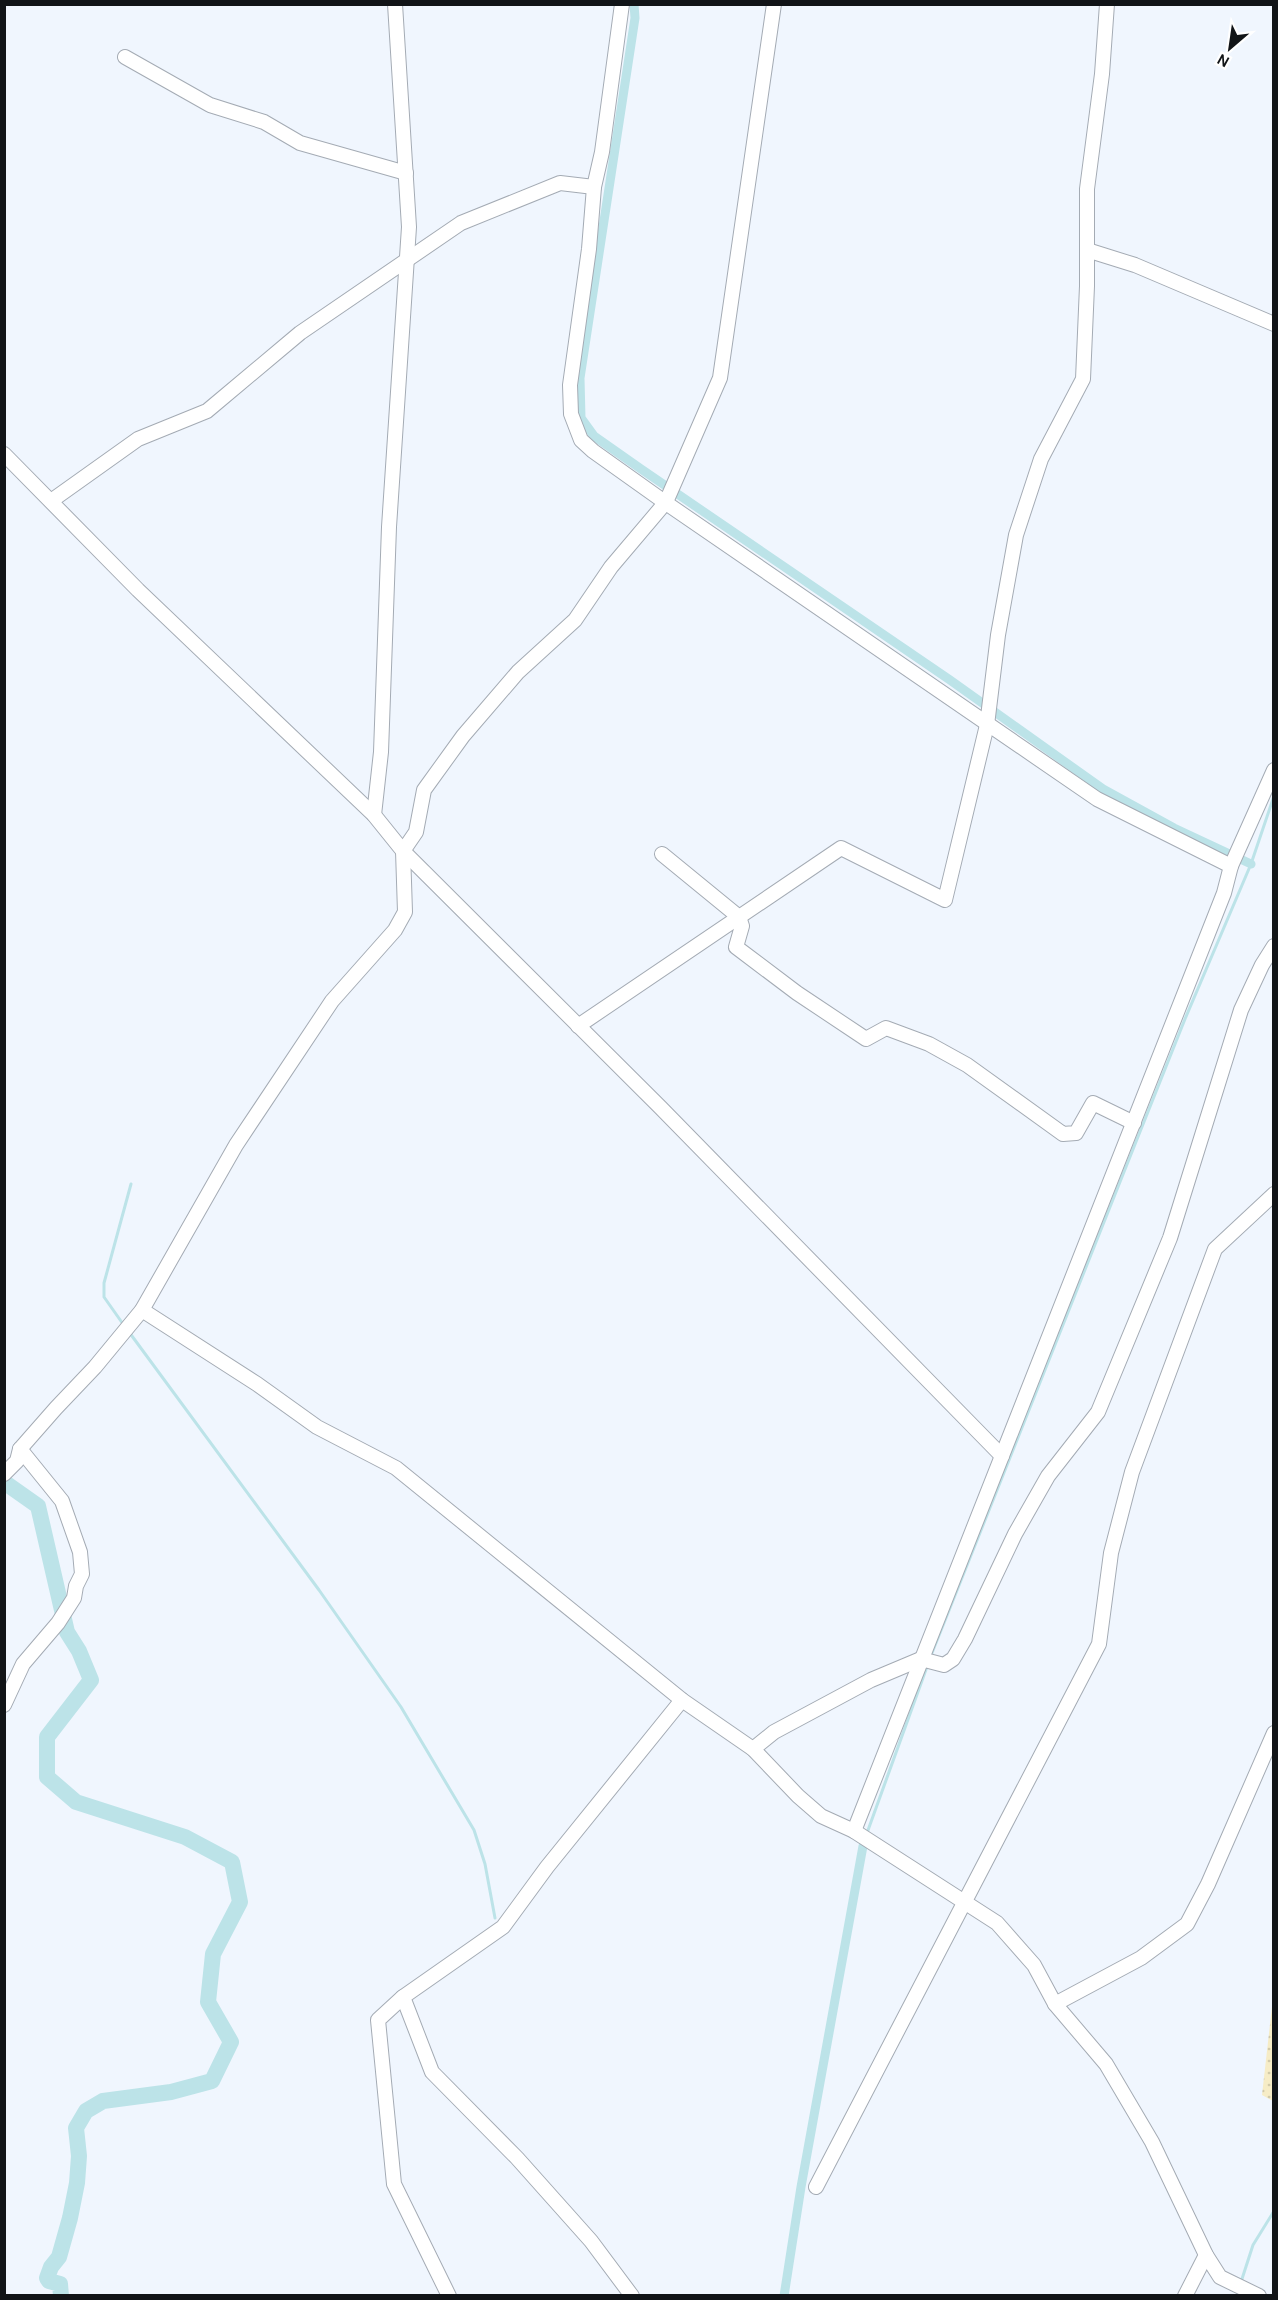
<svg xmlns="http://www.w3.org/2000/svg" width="1278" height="2300" font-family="Karla,sans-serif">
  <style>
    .sand { fill: url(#sand-dots) }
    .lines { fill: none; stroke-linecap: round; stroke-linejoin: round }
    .stream { stroke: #bce3e8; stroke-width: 3 }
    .canal { stroke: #bce3e8; stroke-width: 9 }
    .river { stroke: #bce3e8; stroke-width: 16 }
    .minor-casing { stroke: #a4abb4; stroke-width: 16 }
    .minor { stroke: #fff; stroke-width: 14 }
  </style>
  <defs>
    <pattern id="sand-dots" width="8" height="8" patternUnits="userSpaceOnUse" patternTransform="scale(1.5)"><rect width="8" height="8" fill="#f6ecc6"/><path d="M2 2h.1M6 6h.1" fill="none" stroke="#d2caa9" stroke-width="1.8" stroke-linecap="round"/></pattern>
  </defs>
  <rect width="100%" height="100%" fill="#f0f6fe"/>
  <polygon class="sand" points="1273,1998 1273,2101 1262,2095"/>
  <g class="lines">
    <g class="stream">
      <polyline points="123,1324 104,1297 104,1283 131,1184"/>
      <polyline points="129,1332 319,1590 401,1707 474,1830 485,1864 495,1918"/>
      <polyline points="930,1658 1185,1019 1251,864 1274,796"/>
      <polyline points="867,1833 928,1664"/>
      <polyline points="1241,2282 1253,2245 1274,2211"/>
    </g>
    <g class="canal">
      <polyline points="634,4 635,18 580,378 581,418 594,436 641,469 950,680 1103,789 1174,828 1251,864"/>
      <polyline points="784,2296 801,2187 863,1846"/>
    </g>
    <polyline class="river" points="4,1482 38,1506 67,1632 79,1651 91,1680 47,1737 47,1777 76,1802 185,1837 232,1862 240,1902 213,1954 208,2002 231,2042 212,2081 171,2092 103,2101 86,2111 76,2128 79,2156 77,2183 70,2218 59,2257 51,2267 47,2278 49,2281 60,2284 61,2296"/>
    <defs>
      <g id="minor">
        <polyline points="622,4 602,152 594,187 589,249 570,385 571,414 581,440 593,451 666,503 1097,799 1231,866"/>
        <polyline points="125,57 210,105 264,122 300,143 406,173"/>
        <polyline points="1087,250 1135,265 1274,324"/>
        <polyline points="4,454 138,590 374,815 403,851 660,1107 1002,1456"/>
        <polyline points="51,501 138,439 207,411 300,333 461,223 560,183 594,187"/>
        <polyline points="374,815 381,752 389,527 409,227 395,4"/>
        <polyline points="662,854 739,917 742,926 736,947 797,993 866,1039 886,1028 929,1044 967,1065 1063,1134 1076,1133 1093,1103 1134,1123"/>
        <polyline points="578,1026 841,848 945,900 987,725 998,635 1016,535 1041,459 1083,379 1087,286 1087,189 1102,74 1107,4"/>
        <polyline points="142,1310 257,1384 317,1427 396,1468 682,1700 753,1749 798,1796 821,1816 854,1831 997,1923 1034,1965 1055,2004 1106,2064 1152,2142 1206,2255 1220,2277 1259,2296"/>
        <polyline points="4,1474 17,1461 20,1449 56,1408 95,1367 142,1310 236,1145 332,1001 395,930 405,912 403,851 416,832 424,790 463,736 518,672 575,620 611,567 666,502 720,378 774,4"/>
        <polyline points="4,1705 23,1664 58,1623 74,1598 76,1586 82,1574 80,1552 62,1501 20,1449"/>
        <polyline points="753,1749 774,1732 871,1680 921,1659 944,1665 953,1659 965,1639 1015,1534 1048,1476 1098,1412 1170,1238 1241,1010 1262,965 1274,946"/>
        <polyline points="854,1831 1224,893 1231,866 1274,770"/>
        <polyline points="403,1997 378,2020 394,2184 449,2296"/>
        <polyline points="1055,2004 1141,1958 1187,1924 1208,1884 1274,1733"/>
        <polyline points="816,2187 1099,1644 1111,1553 1132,1472 1215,1249 1274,1194"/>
        <polyline points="632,2296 591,2241 517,2158 432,2072 403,1997 503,1927 547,1867 682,1700"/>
        <polyline points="1185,2296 1206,2255"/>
      </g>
    </defs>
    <use href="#minor" class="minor-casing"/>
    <use href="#minor" class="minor"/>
  </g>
  <rect width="1278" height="2300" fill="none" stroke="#111417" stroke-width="12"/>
  <g transform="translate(1230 48) rotate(209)" stroke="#ffffff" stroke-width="4.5" paint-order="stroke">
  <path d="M0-4.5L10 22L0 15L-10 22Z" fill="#111417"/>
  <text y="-9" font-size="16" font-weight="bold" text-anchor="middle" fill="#111417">N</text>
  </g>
</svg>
